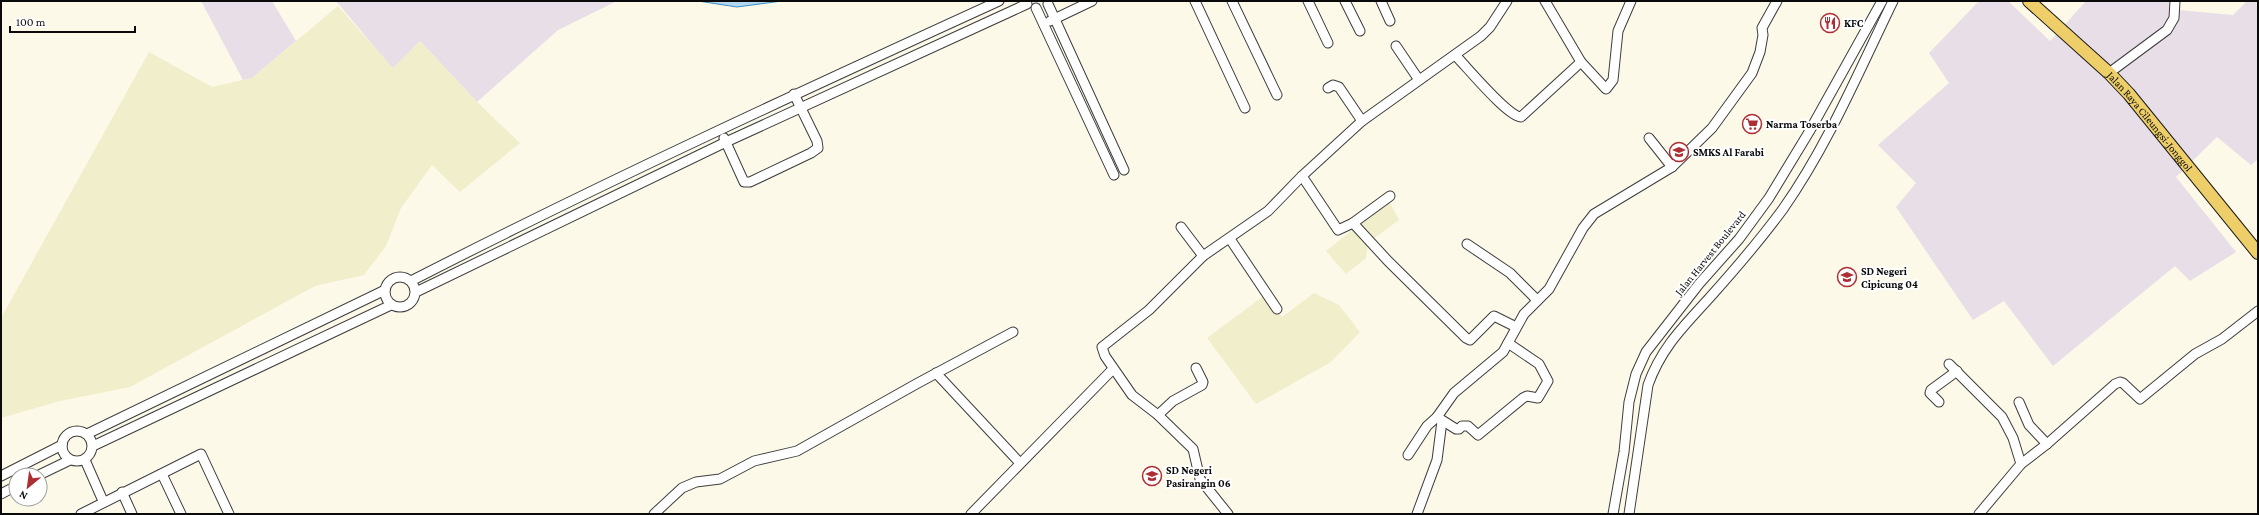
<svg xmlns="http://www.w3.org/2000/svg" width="2259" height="515" font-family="'Crimson Pro',serif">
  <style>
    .industrial { fill: #e7dee8 }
    .farmland { fill: #f0eecb }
    .water { fill: #b1d8f0; stroke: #3e8cc1 }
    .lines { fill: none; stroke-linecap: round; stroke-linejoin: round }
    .minor-casing { stroke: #3d3d3d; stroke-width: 11 }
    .major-casing { stroke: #1b1b1b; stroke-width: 14 }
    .minor { stroke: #fff; stroke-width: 9 }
    .major { stroke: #eece68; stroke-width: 12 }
    .labels { text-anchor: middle; stroke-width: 4; stroke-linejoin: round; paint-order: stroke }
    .poi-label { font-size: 11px; font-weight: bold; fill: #0a0a0a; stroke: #fff; text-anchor: start }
    .street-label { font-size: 11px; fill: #0a0a0a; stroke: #fff }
  </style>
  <rect width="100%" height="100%" fill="#fdf9e8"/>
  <g class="industrial">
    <polygon points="201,1 272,1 296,41 252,78 243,80"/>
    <polygon points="336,1 617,1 558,30 477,102 420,41 393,69"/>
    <polygon points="1979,1 2008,1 2050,41 2086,1 2169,1 2178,10 2233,15 2247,1 2258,1 2258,159 2251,165 2217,137 2176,177 2236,252 2190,281 2175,266 2053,366 2004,301 1973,320 1896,207 1916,183 1878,145 1949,83 1929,53"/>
  </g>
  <g class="farmland">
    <polygon points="338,6 393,68 420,41 477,102 520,143 460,192 432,165 401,208 386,246 364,275 315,286 130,387 60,401 1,418 1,318 149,52 212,87 252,78"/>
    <polygon points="1389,201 1399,220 1368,243 1366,258 1346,274 1326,251"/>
    <polygon points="1314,293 1339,305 1360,332 1331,362 1256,404 1207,338 1265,295 1282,317"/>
  </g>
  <polygon class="water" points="698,1 782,1 737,7"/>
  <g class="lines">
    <defs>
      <g id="minor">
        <polyline points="1195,1 1245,108"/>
        <polyline points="1232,1 1277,95"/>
        <polyline points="1308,1 1328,43"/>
        <polyline points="1345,1 1360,31"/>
        <polyline points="1381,1 1390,21"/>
        <polyline points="1545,1 1581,62 1606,89 1613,80 1618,31 1631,1"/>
        <polyline points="1048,4 1124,170"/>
        <polyline points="1036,8 1114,175"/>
        <polyline points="1050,21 1092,1"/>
        <polyline points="1396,46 1419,80"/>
        <path d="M1455,55C1467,67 1507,116 1521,117L1581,62"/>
        <polyline points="2109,73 2167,30 2174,18 2175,1"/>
        <polyline points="1328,88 1333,85 1339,87 1362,121"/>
        <polyline points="724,138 744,182 750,182 811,153 818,148 817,141 794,94"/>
        <polyline points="1649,138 1672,167"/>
        <polyline points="1302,176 1338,230 1353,223 1390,196"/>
        <polyline points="1353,223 1388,261 1466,338 1470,340 1494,316 1516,327"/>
        <polyline points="1181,227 1203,256"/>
        <polyline points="1230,239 1277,309"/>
        <polyline points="1467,244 1510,273 1537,300"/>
        <circle cx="400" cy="292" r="15"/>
        <path d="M411,281C604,182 802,91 999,1"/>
        <polyline points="416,292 726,142 1027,4"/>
        <polyline points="1949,364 2002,417 2013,438 2021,464"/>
        <polyline points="936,373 1019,462"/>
        <polyline points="1939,402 1930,393 1931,390 1957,371"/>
        <polyline points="2019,402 2029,425 2047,444"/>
        <polyline points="1158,415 1173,401 1202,385 1203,382 1196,368"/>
        <polyline points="1437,417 1456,429 1459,429 1462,426 1468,426 1478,435 1523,398 1527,396 1538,398 1548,381 1539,364 1508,343"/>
        <circle cx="77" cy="446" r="15"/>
        <polyline points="87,434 385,290"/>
        <polyline points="93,446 391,305"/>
        <polyline points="1408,455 1427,426 1437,417 1454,393 1503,352 1524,314 1549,289 1583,228 1594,214 1672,167 1712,128 1752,73 1760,52 1763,35 1762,28 1777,1"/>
        <polyline points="85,460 103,501"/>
        <polyline points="162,474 181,514"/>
        <polyline points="39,475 70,460"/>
        <polyline points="1,476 62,445"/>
        <polyline points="122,492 132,514"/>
        <polyline points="1,494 16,486"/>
        <polyline points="81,514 201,454 229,514"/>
        <polyline points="654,514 682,488 696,482 720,479 754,461 797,451 918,383 1013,332"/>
        <polyline points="971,514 1113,369"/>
        <polyline points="1228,514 1200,479 1193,449 1158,415 1132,395 1105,356 1102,347 1149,310 1203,256 1268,211 1302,176 1362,121 1481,36 1490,27 1507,1"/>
        <polyline points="1417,514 1437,460 1442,421"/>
        <polyline points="1613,514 1624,452 1629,402 1636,374 1646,352 1699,284 1739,239 1769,198 1809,132 1882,1"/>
        <path d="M1629,514L1648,385C1662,346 1685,325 1712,295C1737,267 1761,239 1783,209C1828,145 1859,71 1893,1"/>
        <polyline points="1979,514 2021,464 2047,444 2115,384 2120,382 2123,383 2140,399 2195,354 2222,339 2258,311"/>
      </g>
      <g id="major">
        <path id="s1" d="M2029,1L2109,73L2129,94L2258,253"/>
      </g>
    </defs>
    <use href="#minor" class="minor-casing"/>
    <use href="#major" class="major-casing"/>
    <use href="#minor" class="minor"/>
    <use href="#major" class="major"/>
  </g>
  <defs>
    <symbol id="restaurant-ring" viewBox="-11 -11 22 22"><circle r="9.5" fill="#fff" stroke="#ad2e33" stroke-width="1.5"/><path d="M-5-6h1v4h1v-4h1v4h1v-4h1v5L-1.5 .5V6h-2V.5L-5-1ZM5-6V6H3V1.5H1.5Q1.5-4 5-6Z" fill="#ad2e33"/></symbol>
    <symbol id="supermarket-ring" viewBox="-11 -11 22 22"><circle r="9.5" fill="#fff" stroke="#ad2e33" stroke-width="1.5"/><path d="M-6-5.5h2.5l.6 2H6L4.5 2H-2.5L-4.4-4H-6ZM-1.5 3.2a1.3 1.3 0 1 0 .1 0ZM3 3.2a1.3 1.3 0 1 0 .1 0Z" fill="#ad2e33"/></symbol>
    <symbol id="school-ring" viewBox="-11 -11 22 22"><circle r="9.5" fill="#fff" stroke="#ad2e33" stroke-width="1.5"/><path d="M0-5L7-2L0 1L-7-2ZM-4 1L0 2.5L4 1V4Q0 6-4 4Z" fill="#ad2e33"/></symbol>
  </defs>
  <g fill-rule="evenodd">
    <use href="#restaurant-ring" x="1819" y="12" width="22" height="22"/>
    <use href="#supermarket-ring" x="1741" y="113" width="22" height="22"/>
    <use href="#school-ring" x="1668" y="141" width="22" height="22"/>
    <use href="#school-ring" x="1836" y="266" width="22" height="22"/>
    <use href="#school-ring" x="1141" y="465" width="22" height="22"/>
  </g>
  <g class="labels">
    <g class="poi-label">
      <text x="1844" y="27">KFC</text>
      <text x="1766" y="128">Narma Toserba</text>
      <text x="1693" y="156">SMKS Al Farabi</text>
      <text x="1861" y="275">SD Negeri<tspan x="1861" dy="13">Cipicung 04</tspan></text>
      <text x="1166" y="474">SD Negeri<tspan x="1166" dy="13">Pasirangin 06</tspan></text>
    </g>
    <g class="street-label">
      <text dy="4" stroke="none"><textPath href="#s1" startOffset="171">Jalan Raya Cileungsi-Jonggol</textPath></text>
      <text transform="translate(1710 253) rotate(-51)" y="4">Jalan Harvest Boulevard</text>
    </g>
  </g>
  <rect width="2259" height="515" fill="none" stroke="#0a0a0a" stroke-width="4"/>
  <g transform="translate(28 487) rotate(209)"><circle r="19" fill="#ffffff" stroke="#9d9d9d"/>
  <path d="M0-3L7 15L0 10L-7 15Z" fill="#ad2e33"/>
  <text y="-6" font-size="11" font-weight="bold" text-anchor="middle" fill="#0a0a0a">N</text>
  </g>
  <path d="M10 26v6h125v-6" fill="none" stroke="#0a0a0a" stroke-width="2"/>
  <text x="16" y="26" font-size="12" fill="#0a0a0a" stroke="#ffffff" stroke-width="3" paint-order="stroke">100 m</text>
</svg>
